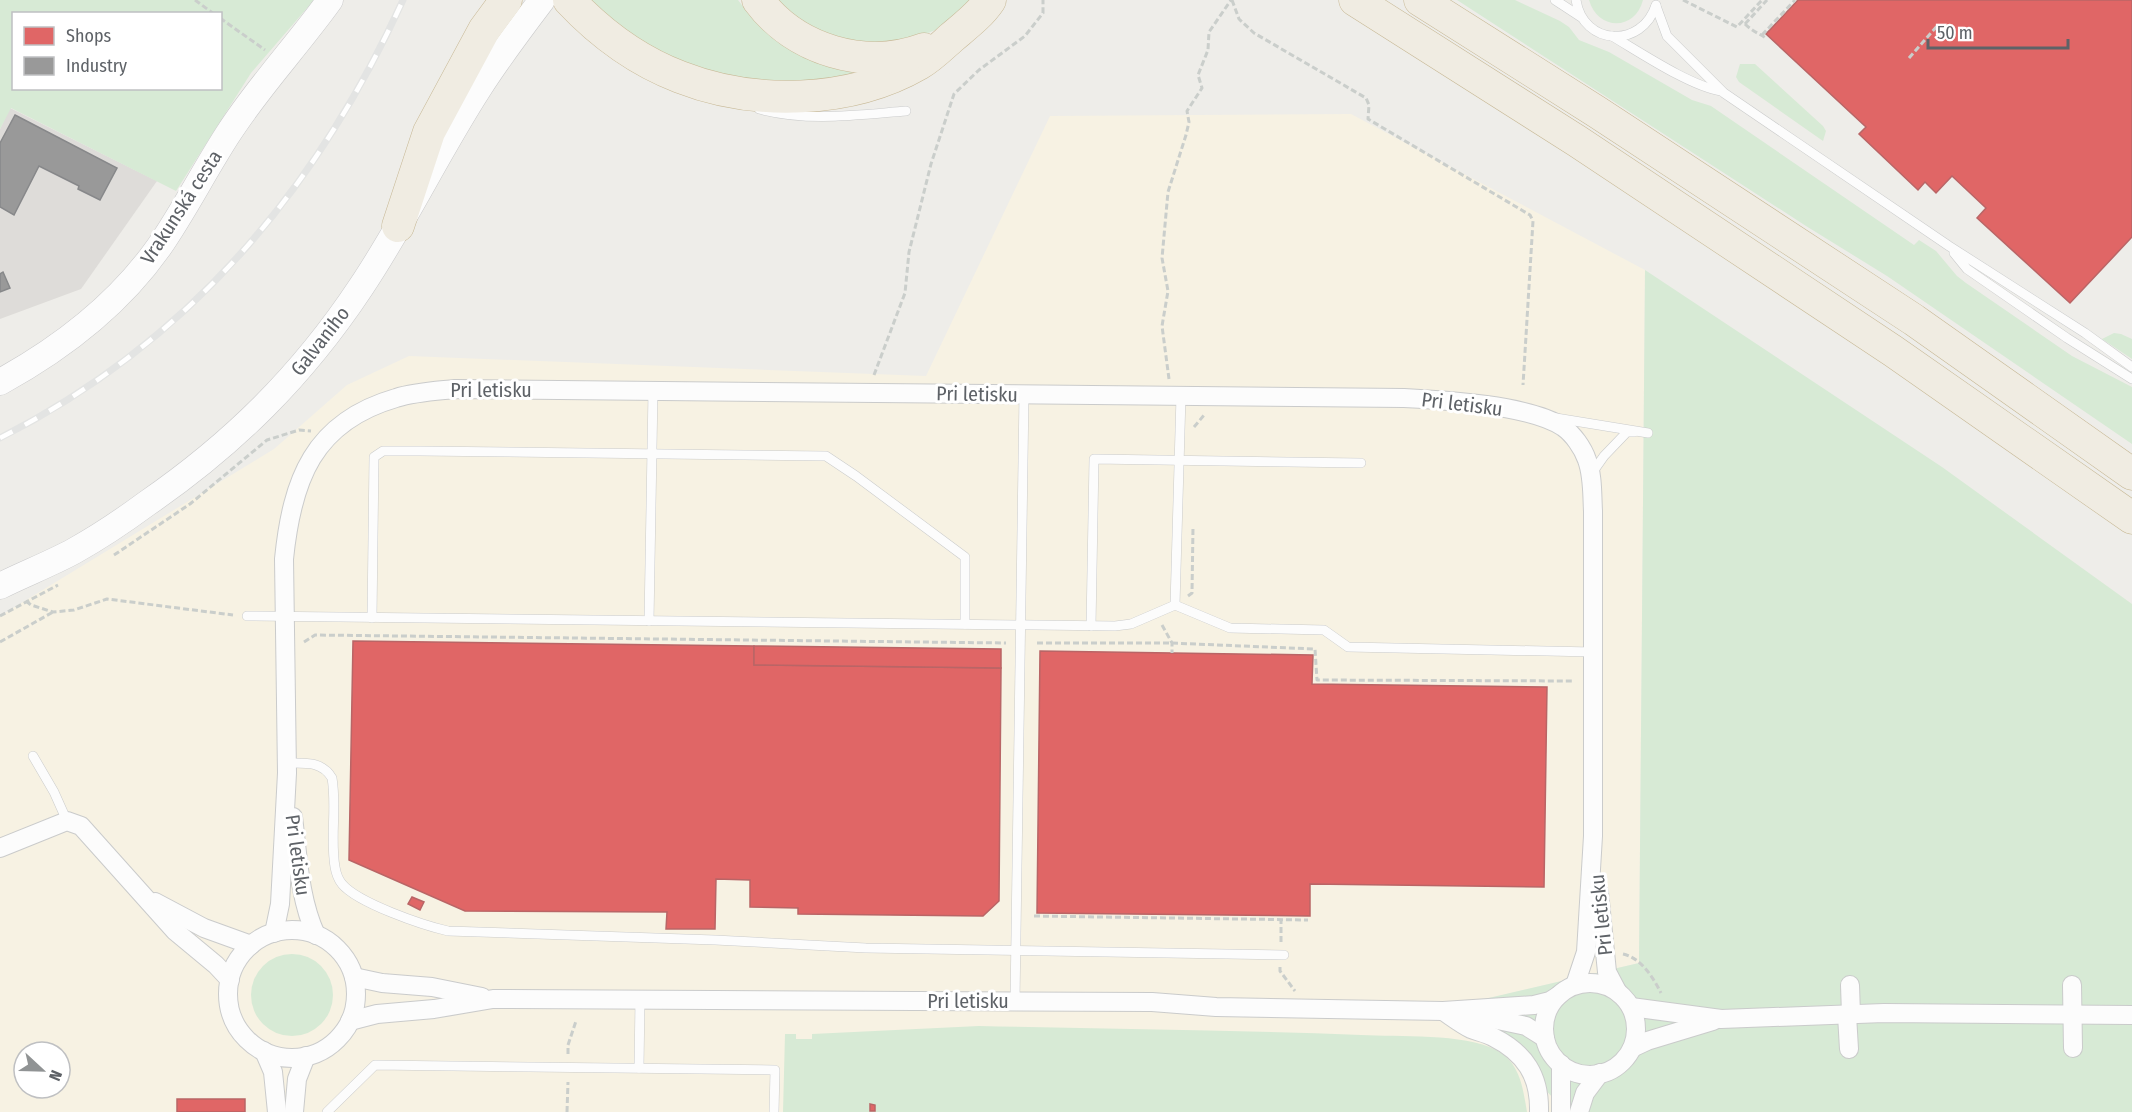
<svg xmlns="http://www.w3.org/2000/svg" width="2132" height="1112" font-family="'Fira Sans Condensed',sans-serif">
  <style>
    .commercial { fill: #f7f2e3; fill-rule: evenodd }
    .industrial { fill: #dedcd9 }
    .green { fill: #d7ead5; fill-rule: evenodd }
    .shops { fill: #e06666; stroke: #b96566; stroke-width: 1.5 }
    .industry { fill: #999; stroke: #87888a; stroke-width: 1.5 }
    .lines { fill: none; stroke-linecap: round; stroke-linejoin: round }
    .service-casing { stroke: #cacbcb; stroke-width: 10 }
    .minor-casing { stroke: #cacbcb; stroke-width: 20 }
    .secondary-casing { stroke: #c9c9ca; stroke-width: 27 }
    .motorway-casing { stroke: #c7b895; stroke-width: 33 }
    .path { stroke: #cacecb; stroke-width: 3; stroke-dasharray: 6 3; stroke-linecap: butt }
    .service { stroke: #fcfcfc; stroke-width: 9 }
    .minor { stroke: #fcfcfc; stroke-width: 18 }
    .secondary { stroke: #fcfcfc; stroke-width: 26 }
    .motorway { stroke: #f0ece2; stroke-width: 32 }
    .rail-casing { stroke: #e3e4e3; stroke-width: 7 }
    .rail { stroke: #fff; stroke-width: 4.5; stroke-dasharray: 14; stroke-linecap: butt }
    .labels { text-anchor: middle; stroke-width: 6; stroke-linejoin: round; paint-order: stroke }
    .street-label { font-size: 20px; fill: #5e6267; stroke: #fff }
  </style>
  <rect width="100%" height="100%" fill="#eeede9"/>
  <path class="commercial" d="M1351,114L1645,270L1639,963L1447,1008L1512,1056L1567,1112H0V616L274,449L347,385L409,356L926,376L1050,116ZM24,1052H60V1088H24Z"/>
  <polygon class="industrial" points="10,108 157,181 81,289 0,319 0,129"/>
  <g class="green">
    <path d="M0,0H314L251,73L176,191L11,108L0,129ZM14,14H220V88H14Z"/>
    <path d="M582,0H738C766,38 804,64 852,71V77L798,83L726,79L656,54Z"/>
    <path d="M773,0H973C967,6 960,15 953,20C922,43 854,52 819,33C803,24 788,11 773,0Z"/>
    <polygon points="1457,0 1515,0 1560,21 1569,27 1579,40 1609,52 1692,100 1711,106 1914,245 1919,240 1936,251 1957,276 1966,283 2072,356 2132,387 2132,444 1887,276 1806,226"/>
    <path d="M1589,0H1643C1635,31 1598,31 1589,0Z"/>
    <polygon points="1740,64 1755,64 1823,126 1826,131 1823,141 1739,82 1736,77"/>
    <polygon points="1645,270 1942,467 2132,604 2132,1112 1567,1112 1512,1056 1446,1008 1639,963"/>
    <polygon points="2114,333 2121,334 2132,339 2132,359 2102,339"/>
    <circle cx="292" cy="995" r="41"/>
    <path d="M979,1026C1107,1029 1234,1030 1361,1035C1398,1037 1464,1033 1496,1050C1520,1062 1523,1088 1527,1112H783L785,1034H796V1039H812V1034Z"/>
  </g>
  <g class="shops">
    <polygon points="1798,0 2132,0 2132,237 2070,303 1977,218 1986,208 1952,176 1936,193 1925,182 1918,190 1859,134 1866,127 1766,34"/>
    <polygon points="353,641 754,646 754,665 1001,668 999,901 983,916 798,914 798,908 750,907 750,880 716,879 715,929 666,929 667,912 465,911 349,860"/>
    <polygon points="754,646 1001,649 1001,668 754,665"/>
    <polygon points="1040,651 1313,655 1312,684 1547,687 1544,887 1310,884 1310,916 1037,913"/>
    <polygon points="412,897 424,902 420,910 408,904"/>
    <rect x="177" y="1099" width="68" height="13"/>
    <polygon points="870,1104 875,1105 875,1111 870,1111"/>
  </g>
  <g class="industry">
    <polygon points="15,115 117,168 100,200 78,189 79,186 39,166 14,215 0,207 0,143"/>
    <polygon points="3,272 10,288 0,292 0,274"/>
  </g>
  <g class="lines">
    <defs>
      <g id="service">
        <polyline points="1555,0 1581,17"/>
        <path d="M1576,0C1583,46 1642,49 1656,5"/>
        <polyline points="1656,6 1667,36 1724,93 1949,246 2085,333 2132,367"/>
        <path d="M1612,36C1641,53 1690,86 1721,91"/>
        <path d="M759,109C807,122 857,115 906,111"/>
        <polyline points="1954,253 1967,269 2067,338 2132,379"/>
        <polyline points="1556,418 1648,433"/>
        <polyline points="1592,473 1604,456 1627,432 1634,432"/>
        <polyline points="1175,605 1181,396"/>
        <polyline points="247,616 1115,626 1131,624 1175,605 1230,628 1324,630 1348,647 1593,652"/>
        <polyline points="372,618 374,457 383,451 420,451 826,456 856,476 965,557 965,624"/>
        <polyline points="649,621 653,391"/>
        <polyline points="1091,626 1094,459 1361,463"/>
        <polyline points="33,756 54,792 67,821"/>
        <path d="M287,763C305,763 322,761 332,778C337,807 330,838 335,867C336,873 338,879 342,884C358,903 422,925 448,931L715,940L866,948L1284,955"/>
        <polyline points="1015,1001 1024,394"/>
        <polyline points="639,1068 640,999"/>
        <polyline points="327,1112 375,1065 775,1070 774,1112"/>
      </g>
      <g id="minor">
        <path d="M293,817C298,856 299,898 316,935"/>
        <polyline points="0,848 67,821 81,826 175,931 216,965 230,980"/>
        <polyline points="1599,892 1607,972 1617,991"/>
        <polyline points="155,902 204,928 251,945"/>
        <circle cx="292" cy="994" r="64"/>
        <path d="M274,933L280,904L287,773L284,559C292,480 313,422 396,398C415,392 436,391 455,389L1404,398C1444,400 1530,405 1563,427C1573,434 1583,448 1587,460C1593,476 1592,494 1593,511V836L1586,952L1575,985"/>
        <polyline points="354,977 382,983 432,987 482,997"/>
        <circle cx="1590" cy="1029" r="46"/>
        <polyline points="1850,985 1851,1014"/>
        <polyline points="2072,985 2073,1048"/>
        <polyline points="1631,1007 1721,1019 1884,1013 2132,1015"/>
        <path d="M1443,1011C1452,1017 1461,1024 1471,1029C1478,1032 1486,1033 1493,1037C1525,1053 1540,1076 1539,1112"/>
        <polyline points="1474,1015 1526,1026 1545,1038"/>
        <polyline points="1847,1015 1849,1049"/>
        <polyline points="350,1021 377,1014 434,1009 493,999 1152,1002 1216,1007 1443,1011 1534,1005 1550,1001 1558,996"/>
        <polyline points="1632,1048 1647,1041 1713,1021"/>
        <polyline points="264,1051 273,1072 277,1112"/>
        <polyline points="294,1112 297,1079 306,1056"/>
        <polyline points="1561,1112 1561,1064"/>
        <polyline points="1579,1112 1585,1093 1600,1073"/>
      </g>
      <g id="secondary">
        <path d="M0,382C62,348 118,305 159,247C184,211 204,171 228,134C258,87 297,46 330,0"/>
        <path d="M0,586C24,574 50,564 74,551C99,537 123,521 146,504C233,444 302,376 361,287C404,223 437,153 479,88C498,58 520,29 542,0"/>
      </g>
      <g id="motorway">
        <path d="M569,0C600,33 638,61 680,77C754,106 850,104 919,64C931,57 941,47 951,38C965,26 980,15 990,0"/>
        <path d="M758,0C795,50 865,71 924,49"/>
        <polyline points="1355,0 1577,141 1893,351 2132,518"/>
        <polyline points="1420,0 1597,112 1914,320 2132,474"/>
        <polyline points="398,226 429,132 484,30 506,0"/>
      </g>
    </defs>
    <use href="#service" class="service-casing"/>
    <use href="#minor" class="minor-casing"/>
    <use href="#secondary" class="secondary-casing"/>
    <use href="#motorway" class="motorway-casing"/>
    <g class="path">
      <polyline points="195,0 214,14"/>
      <polyline points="1232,0 1239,19 1254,33 1366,98 1369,105 1368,119 1530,215 1533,221 1523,385"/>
      <polyline points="1683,0 1737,27 1762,0"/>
      <polyline points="220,18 265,50"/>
      <polyline points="1745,24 1767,0"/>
      <path d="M1745,24C1753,32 1759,33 1767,39"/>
      <polyline points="1762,35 1795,0"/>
      <polyline points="1909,58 1937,26"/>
      <polyline points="874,375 905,293 909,252 931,164 954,94 979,70 1025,36 1043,13 1043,0"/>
      <polyline points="1169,379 1162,326 1168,291 1162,258 1168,192 1186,135 1189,122 1187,111 1202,88 1198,75 1208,50 1209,32 1231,0"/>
      <polyline points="1194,427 1205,414"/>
      <polyline points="114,555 190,504 267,440 299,430 311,431"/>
      <polyline points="1188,596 1192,593 1193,527"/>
      <polyline points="26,601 31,605 53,612 74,610 107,599 233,615"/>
      <polyline points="0,616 58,585"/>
      <polyline points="1162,625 1172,643 1172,653"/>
      <polyline points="0,642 53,612"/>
      <polyline points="304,642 315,635 1006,643"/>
      <polyline points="1037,643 1172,643 1315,649 1317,680 1574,681"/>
      <polyline points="1034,916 1308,920"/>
      <polyline points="1281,942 1281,920"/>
      <path d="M1623,954C1641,958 1653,977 1661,993"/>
      <polyline points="1280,967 1280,971 1295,991"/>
      <polyline points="568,1054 568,1045 576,1021"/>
      <polyline points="567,1112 568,1082"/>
    </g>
    <use href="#service" class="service"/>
    <use href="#minor" class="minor"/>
    <use href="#secondary" class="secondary"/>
    <use href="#motorway" class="motorway"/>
    <defs>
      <path id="rail" d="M0,438C189,342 316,191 403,0"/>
    </defs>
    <use href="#rail" class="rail-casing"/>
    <use href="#rail" class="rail"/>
  </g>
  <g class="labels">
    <g class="street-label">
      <text transform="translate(181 207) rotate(-57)" y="7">Vrakunská cesta</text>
      <text transform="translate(320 341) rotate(-52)" y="7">Galvaniho</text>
      <text x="491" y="397">Pri letisku</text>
      <text transform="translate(977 394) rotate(1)" y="7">Pri letisku</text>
      <text transform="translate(1462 404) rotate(7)" y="7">Pri letisku</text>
      <text transform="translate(298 855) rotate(82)" y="7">Pri letisku</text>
      <text transform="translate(1601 915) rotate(-96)" y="7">Pri letisku</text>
      <text x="968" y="1008">Pri letisku</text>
    </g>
  </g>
  <rect x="12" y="12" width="210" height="78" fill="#ffffff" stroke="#bfc0c2" stroke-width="1.5"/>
  <rect x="24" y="27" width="30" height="18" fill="#e06666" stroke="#bfc0c2" stroke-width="1.5"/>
  <text x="66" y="42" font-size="18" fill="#5e6267">Shops</text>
  <rect x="24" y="57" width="30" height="18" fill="#999999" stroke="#bfc0c2" stroke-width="1.5"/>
  <text x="66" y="72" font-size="18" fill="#5e6267">Industry</text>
  <g transform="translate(42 1070) rotate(112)"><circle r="28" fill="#ffffff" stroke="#bfc0c2" stroke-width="1.5"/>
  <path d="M0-4.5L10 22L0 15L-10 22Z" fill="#909394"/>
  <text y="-9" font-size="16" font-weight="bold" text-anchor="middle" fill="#5e6267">N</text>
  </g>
  <path d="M1928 39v9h140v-9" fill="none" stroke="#5e6267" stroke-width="3"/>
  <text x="1937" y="39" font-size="18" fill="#5e6267" stroke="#ffffff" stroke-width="4.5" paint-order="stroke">50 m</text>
</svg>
